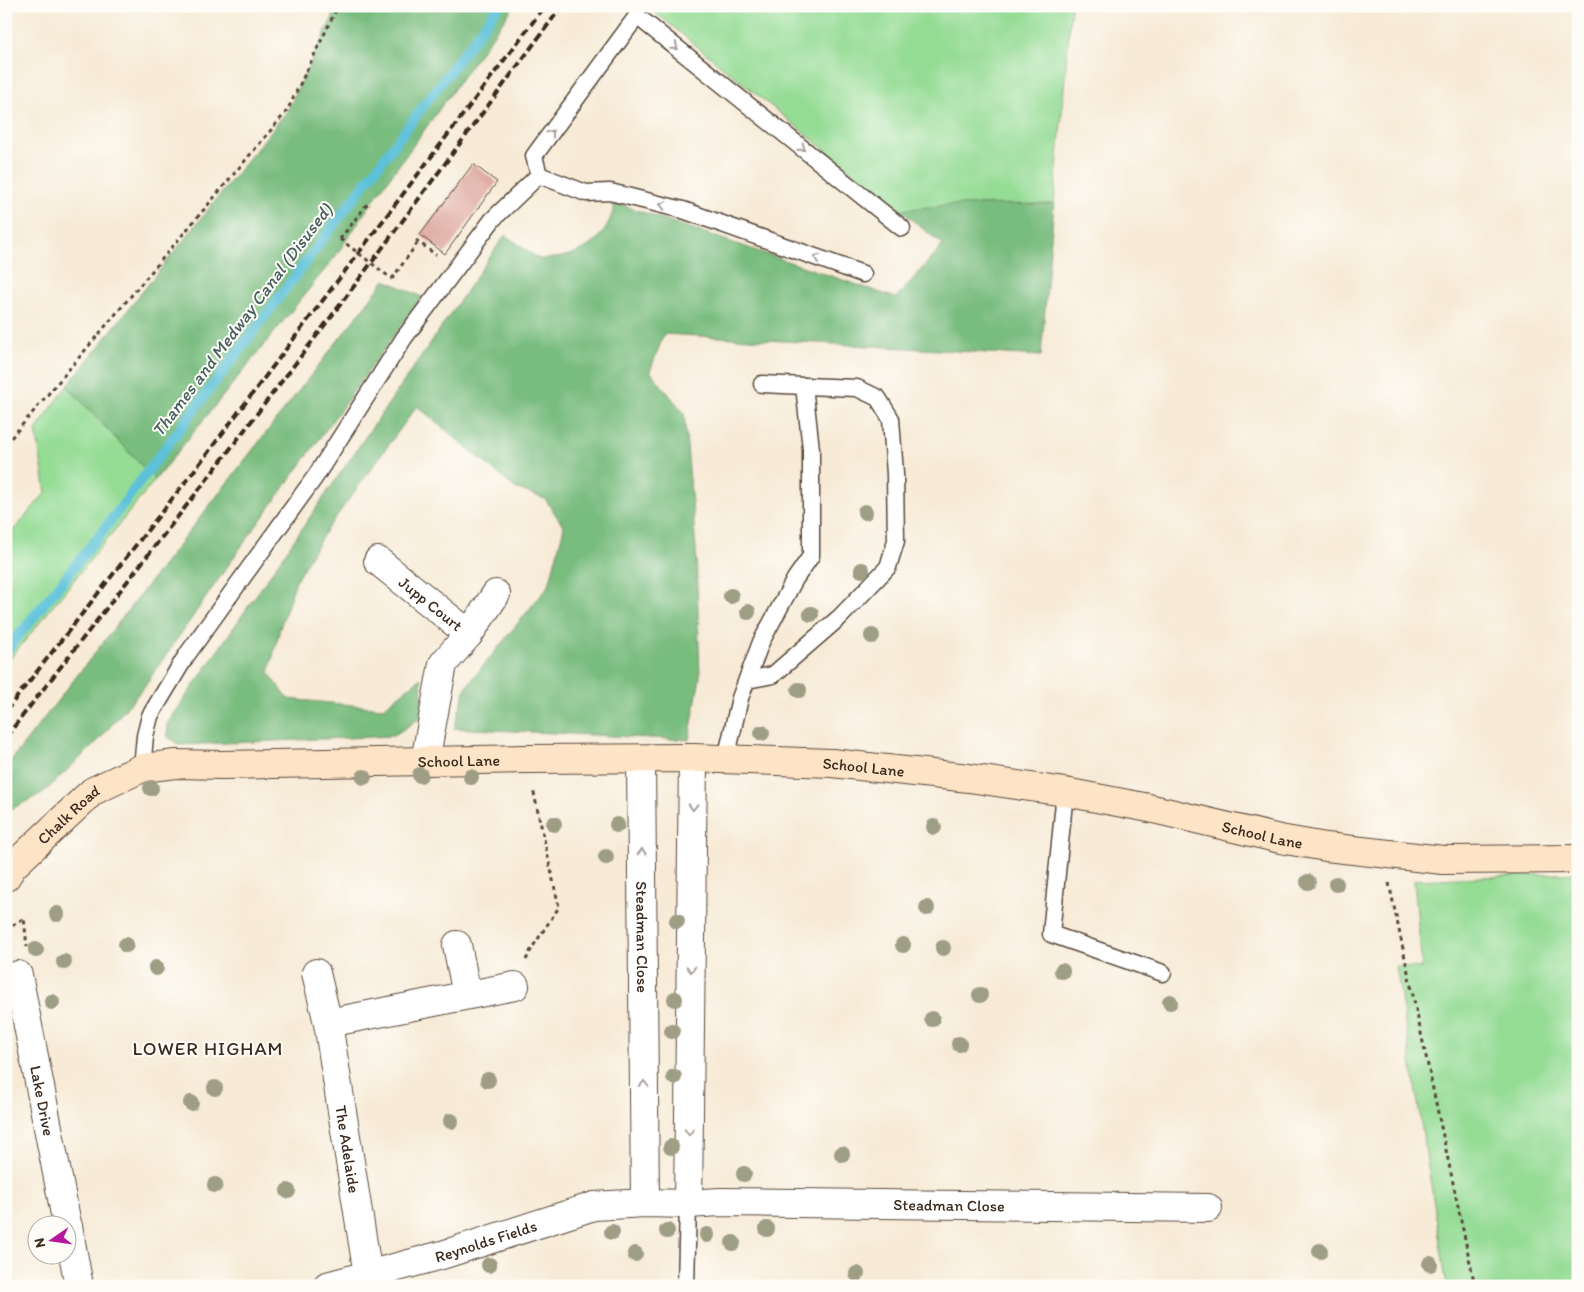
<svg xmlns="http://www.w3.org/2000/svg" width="1584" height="1292" font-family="Itim,sans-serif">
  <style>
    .green { fill: #95dc95; stroke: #68835a }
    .forest { fill: #78bc7e; stroke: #5a734e }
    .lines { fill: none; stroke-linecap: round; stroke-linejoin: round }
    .stream { stroke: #5cc1d9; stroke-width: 10 }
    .building { fill: #dea89f }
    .lane-casing { stroke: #57473a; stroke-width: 19 }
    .street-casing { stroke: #57473a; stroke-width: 30 }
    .secondary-casing { stroke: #57473a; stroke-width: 30 }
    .path { stroke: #57473a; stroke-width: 3; stroke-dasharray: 4 4; stroke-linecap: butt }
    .lane { stroke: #fff; stroke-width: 16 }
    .street { stroke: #fff; stroke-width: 28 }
    .secondary { stroke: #fee4c6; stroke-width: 28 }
    .rail { stroke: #3b2a1e; stroke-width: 4; stroke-dasharray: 8 4; stroke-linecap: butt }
    .path-bridge { stroke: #57473a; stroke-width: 3; stroke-dasharray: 4 4; stroke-linecap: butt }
    .tree { fill: #9e9e85 }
    .oneway { stroke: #a79f9a }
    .labels { text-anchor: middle; stroke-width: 4; stroke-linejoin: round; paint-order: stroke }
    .street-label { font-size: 16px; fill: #3b2a1e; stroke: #fdfcf7 }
    .water-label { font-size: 18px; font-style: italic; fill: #475f5f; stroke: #fdfcf7 }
    .quarter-label { font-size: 19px; letter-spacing: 1px; fill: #3b2a1e; stroke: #fdfcf7 }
  </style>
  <rect width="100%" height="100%" fill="#fdfcf7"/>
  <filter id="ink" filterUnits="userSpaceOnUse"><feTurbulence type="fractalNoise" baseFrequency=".02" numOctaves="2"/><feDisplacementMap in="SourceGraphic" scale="10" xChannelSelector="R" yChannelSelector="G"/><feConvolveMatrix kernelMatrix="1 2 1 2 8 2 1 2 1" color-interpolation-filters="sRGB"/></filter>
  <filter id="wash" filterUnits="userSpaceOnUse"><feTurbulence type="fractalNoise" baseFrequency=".0096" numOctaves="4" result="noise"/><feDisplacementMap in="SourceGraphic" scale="20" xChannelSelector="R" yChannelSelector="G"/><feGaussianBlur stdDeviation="1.12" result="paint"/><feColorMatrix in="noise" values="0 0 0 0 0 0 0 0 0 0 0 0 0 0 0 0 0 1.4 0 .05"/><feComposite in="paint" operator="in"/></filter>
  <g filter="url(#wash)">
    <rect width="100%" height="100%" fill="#f7ead6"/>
    <g class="green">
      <polygon points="647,6 1071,6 1054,204 900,210"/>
      <polygon points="67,386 155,480 6,664 6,539 46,492 36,430"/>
      <polygon points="1578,873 1578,1286 1447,1286 1396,966 1422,968 1414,880"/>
    </g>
    <g class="forest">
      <polygon points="338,6 514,6 370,205 335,257 155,480 67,386 287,111"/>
      <path d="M616,203L896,298L943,245L900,210L948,205L1054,204L1041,356L664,334L650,371L684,413L696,548L700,677L689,740L454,728L466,687L549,585L564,527L545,499L515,488L417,406L325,532L297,578L280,628L269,673L288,699L383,708L421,678L423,716L393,736L179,745L168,737L167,724L505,235L539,259C581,258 604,244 616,203Z"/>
      <polygon points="385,280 422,297 236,554 144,687 99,740 44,792 6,812 6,767"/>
    </g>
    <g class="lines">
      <polyline class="stream" points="6,651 99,536 499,6"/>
    </g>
    <g id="blocks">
      <polygon class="building" points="473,164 497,182 445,254 420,235"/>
    </g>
  </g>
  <g filter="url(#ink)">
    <use href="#blocks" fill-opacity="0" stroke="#57473a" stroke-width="1"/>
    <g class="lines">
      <defs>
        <g id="lane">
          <polyline points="539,175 534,156 637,16 902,228"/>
          <polyline points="539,175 586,193 610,192 683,210 863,274"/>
          <polyline points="747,680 773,675 840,617 888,567 896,541 895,474 891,419 878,398 857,388 804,386"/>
          <polyline points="726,759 740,698 761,642 795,579 811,556 811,449 804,386 762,384"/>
          <polyline points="142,768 145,736 150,716 186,656 315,477 404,338 493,219 539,175"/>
          <polyline points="1065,792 1051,934 1163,973"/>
          <polyline points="686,1286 688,1204"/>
        </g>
        <g id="street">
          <path id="s1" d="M378,561L469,634L443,664L425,761"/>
          <polyline points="469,634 496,594"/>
          <path id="s2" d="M641,759L645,1203"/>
          <polyline points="457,945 467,995"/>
          <path id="s3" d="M316,973L328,1023L368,1275"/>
          <path id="s4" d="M18,975L67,1224"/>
          <polyline points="328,1023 515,986"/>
          <polyline points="688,1204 693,758"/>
          <polyline points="68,1226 79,1286"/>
          <path id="s5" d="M327,1286L442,1255L594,1206L645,1203L688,1204L720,1202L1208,1208"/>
        </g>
        <g id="secondary">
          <path id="s6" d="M6,877L13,866L93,791L142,768L176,764L222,765L526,759L693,758L832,763L969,778L1065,792L1149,808L1280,839L1326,847L1443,860L1578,859"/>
        </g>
      </defs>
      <use href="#lane" class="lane-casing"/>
      <use href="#street" class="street-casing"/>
      <use href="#secondary" class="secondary-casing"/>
      <g class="path">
        <polyline points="340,239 368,203 370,205"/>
        <polyline points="416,240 436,255"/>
        <polyline points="392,279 418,242"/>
        <polyline points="6,444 287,111 338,6"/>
        <polyline points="1389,883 1475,1286"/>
        <polyline points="6,930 24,918 27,947"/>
        <polyline points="526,960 532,948 559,907 533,789"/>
      </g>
      <use href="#lane" class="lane"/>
      <use href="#street" class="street"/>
      <use href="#secondary" class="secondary"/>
      <g class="rail">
        <polyline points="6,711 197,467 545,6"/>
        <polyline points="6,737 208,478 343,301 562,6"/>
      </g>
      <polyline class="path-bridge" points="340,239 392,279"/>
    </g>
    <g class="tree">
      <circle cx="865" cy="512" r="8"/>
      <circle cx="862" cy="570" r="8"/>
      <circle cx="731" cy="596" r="8"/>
      <circle cx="748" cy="612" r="8"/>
      <circle cx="811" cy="614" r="8"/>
      <circle cx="872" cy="636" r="8"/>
      <circle cx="799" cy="690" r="8"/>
      <circle cx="762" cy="733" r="8"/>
      <circle cx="420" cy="775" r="8"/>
      <circle cx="364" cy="777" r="8"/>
      <circle cx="471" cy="777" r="8"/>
      <circle cx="151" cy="788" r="8"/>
      <circle cx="554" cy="824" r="8"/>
      <circle cx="617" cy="825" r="8"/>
      <circle cx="934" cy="827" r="8"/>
      <circle cx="606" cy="857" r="8"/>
      <circle cx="1308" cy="882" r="8"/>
      <circle cx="1336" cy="884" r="8"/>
      <circle cx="927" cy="908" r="8"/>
      <circle cx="57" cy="914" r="8"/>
      <circle cx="677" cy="921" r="8"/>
      <circle cx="126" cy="945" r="8"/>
      <circle cx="903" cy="945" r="8"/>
      <circle cx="943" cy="948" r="8"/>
      <circle cx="36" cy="950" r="8"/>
      <circle cx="64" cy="962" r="8"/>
      <circle cx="156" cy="968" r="8"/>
      <circle cx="1062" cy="971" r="8"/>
      <circle cx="980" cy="995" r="8"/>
      <circle cx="675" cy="999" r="8"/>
      <circle cx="52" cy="1002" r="8"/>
      <circle cx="1170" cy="1002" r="8"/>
      <circle cx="932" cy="1019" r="8"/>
      <circle cx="672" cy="1031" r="8"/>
      <circle cx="959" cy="1044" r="8"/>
      <circle cx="674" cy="1077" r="8"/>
      <circle cx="488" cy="1080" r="8"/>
      <circle cx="215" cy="1088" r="8"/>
      <circle cx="191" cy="1103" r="8"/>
      <circle cx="451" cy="1121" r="8"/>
      <circle cx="671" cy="1147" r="8"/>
      <circle cx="842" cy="1154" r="8"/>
      <circle cx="744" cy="1174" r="8"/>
      <circle cx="215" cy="1185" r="8"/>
      <circle cx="288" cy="1191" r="8"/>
      <circle cx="767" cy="1229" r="8"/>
      <circle cx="667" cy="1231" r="8"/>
      <circle cx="612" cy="1232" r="8"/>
      <circle cx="707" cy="1235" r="8"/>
      <circle cx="733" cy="1243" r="8"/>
      <circle cx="1320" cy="1251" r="8"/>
      <circle cx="635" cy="1254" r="8"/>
      <circle cx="1430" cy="1264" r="8"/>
      <circle cx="489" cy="1265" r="8"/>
      <circle cx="857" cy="1274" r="8"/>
    </g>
    <defs><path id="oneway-chevron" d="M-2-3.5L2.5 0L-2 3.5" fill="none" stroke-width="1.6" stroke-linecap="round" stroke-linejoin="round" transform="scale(1.25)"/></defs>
    <g class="oneway">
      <use href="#oneway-chevron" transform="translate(675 47) rotate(39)"/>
      <use href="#oneway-chevron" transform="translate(551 133) rotate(-53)"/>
      <use href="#oneway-chevron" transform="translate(802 148) rotate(39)"/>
      <use href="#oneway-chevron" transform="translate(663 205) rotate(-166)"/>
      <use href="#oneway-chevron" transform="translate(817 258) rotate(-161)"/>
      <use href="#oneway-chevron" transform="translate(693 807) rotate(91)"/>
      <use href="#oneway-chevron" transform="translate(642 852) rotate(-90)"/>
      <use href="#oneway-chevron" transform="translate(691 969) rotate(91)"/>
      <use href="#oneway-chevron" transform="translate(644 1084) rotate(-90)"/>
      <use href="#oneway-chevron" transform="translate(689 1132) rotate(91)"/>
    </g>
  </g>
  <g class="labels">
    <g class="street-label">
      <text dy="6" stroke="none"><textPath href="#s1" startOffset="68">Jupp Court</textPath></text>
      <text dy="6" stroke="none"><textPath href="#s6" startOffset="494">School Lane</textPath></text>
      <text dy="6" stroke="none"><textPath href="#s6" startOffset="899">School Lane</textPath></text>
      <text dy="6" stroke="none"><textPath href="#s6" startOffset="89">Chalk Road</textPath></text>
      <text dy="6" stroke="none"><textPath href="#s6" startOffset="1304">School Lane</textPath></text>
      <text dy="6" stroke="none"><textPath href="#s2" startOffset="178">Steadman Close</textPath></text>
      <text dy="6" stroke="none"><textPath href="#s4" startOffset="128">Lake Drive</textPath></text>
      <text dy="6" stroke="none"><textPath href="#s3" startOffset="179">The Adelaide</textPath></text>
      <text dy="6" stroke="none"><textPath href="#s5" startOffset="634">Steadman Close</textPath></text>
      <text dy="6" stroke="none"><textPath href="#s5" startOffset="165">Reynolds Fields</textPath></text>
    </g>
    <g class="water-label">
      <text transform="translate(242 320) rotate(-53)" y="6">Thames and Medway Canal (Disused)</text>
    </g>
    <g class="quarter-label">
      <text x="208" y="1055">LOWER HIGHAM</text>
    </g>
  </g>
  <rect width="1584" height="1292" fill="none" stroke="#fdfcf7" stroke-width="25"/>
  <g transform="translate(52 1240) rotate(257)"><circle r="24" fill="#fdfcf7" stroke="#afa8a0"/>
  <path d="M0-4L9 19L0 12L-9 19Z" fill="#b5179e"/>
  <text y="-8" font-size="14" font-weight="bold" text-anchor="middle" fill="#3b2a1e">N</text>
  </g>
</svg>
